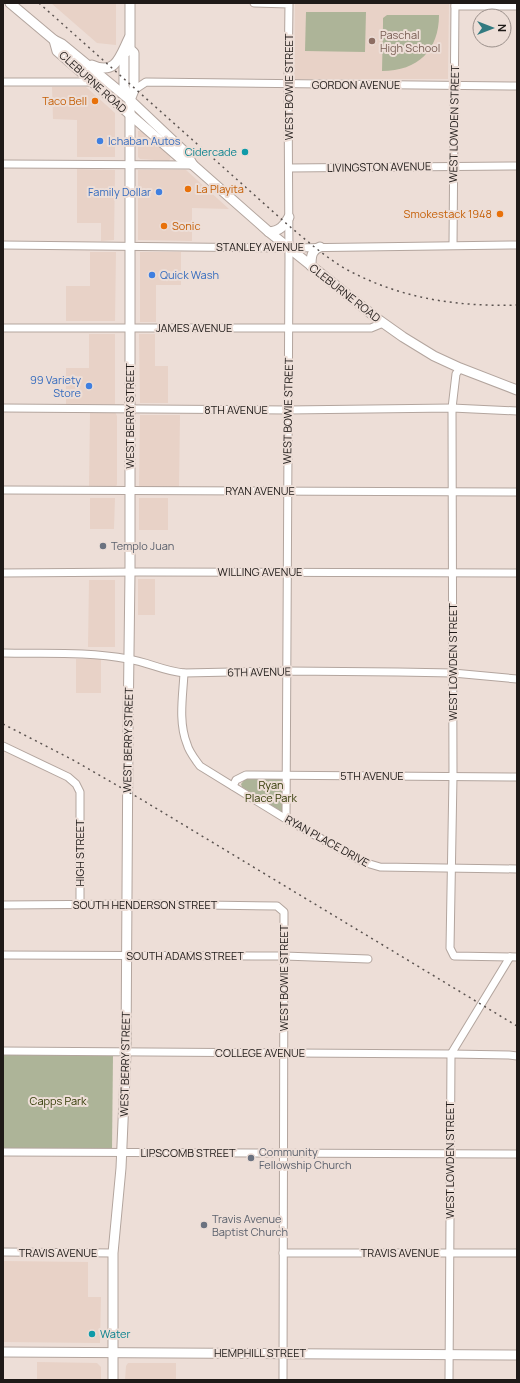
<svg xmlns="http://www.w3.org/2000/svg" width="520" height="1383" font-family="Manrope,sans-serif">
  <style>
    .built { fill: #e8d2c7 }
    .green { fill: #adb498 }
    .lines { fill: none; stroke-linecap: round; stroke-linejoin: round }
    .street-casing { stroke: #b3a59e; stroke-width: 9 }
    .secondary-casing { stroke: #b3a59e; stroke-width: 11 }
    .street { stroke: #fff; stroke-width: 7 }
    .secondary { stroke: #fff; stroke-width: 9 }
    .rail { stroke: #5c5451; stroke-width: 1.5; stroke-dasharray: 2 4; stroke-linecap: butt }
    .education-dot { fill: #8d6e63; stroke: #edded7; stroke-width: 1.5 }
    .food-dot { fill: #e8710a; stroke: #edded7; stroke-width: 1.5 }
    .shop-dot { fill: #3f7fe0; stroke: #edded7; stroke-width: 1.5 }
    .culture-dot { fill: #0f9aa8; stroke: #edded7; stroke-width: 1.5 }
    .worship-dot { fill: #6b7280; stroke: #edded7; stroke-width: 1.5 }
    .labels { text-anchor: middle; stroke-width: 4; stroke-linejoin: round; paint-order: stroke }
    .education-label { font-size: 11px; fill: #785e54; stroke: #edded7; text-anchor: start }
    .street-label { font-size: 11px; fill: #1f1a18; stroke: #edded7 }
    .food-label { font-size: 11px; fill: #c56008; stroke: #edded7; text-anchor: end }
    .shop-label { font-size: 11px; fill: #366cbe; stroke: #edded7; text-anchor: start }
    .culture-label { font-size: 11px; fill: #0d838f; stroke: #edded7; text-anchor: end }
    .worship-label { font-size: 11px; fill: #5b616d; stroke: #edded7; text-anchor: start }
    .park-label { font-size: 11px; fill: #323a05; stroke: #edded7 }
  </style>
  <rect width="100%" height="100%" fill="#edded7"/>
  <g class="built">
    <polygon points="51,3 116,3 116,45 97,43"/>
    <polygon points="295,3 449,3 448,79 294,79"/>
    <polygon points="52,87 86,87 115,113 115,157 77,157 77,120 53,119"/>
    <polygon points="138,131 141,131 171,156 170,159 169,161 140,159 138,157"/>
    <polygon points="77,169 115,170 114,240 101,241 101,223 77,223"/>
    <polygon points="138,170 186,170 229,209 192,208 192,241 138,240"/>
    <polygon points="90,252 116,252 115,321 66,321 66,286 90,286"/>
    <polygon points="140,252 181,252 181,285 156,285 156,322 140,322"/>
    <polygon points="89,334 115,334 115,404 66,404 66,368 89,368"/>
    <polygon points="139,334 155,334 155,366 168,366 168,403 140,403"/>
    <polygon points="115,412 117,416 117,484 116,487 89,487 90,413"/>
    <polygon points="140,415 180,415 179,487 139,487"/>
    <polygon points="90,498 115,498 114,529 90,529"/>
    <rect x="139" y="498" width="29" height="32"/>
    <rect x="138" y="579" width="17" height="36"/>
    <polygon points="89,580 115,580 115,647 88,647"/>
    <rect x="76" y="659" width="25" height="34"/>
    <polygon points="3,1261 88,1262 88,1297 101,1297 100,1343 3,1342"/>
    <polygon points="37,1362 97,1363 101,1367 101,1380 37,1380"/>
    <polygon points="128,1363 176,1363 176,1380 125,1380 126,1366"/>
  </g>
  <g class="green">
    <polygon points="306,12 366,12 365,52 305,51"/>
    <path d="M387,15H439C439,50 418,71 382,71L383,24V18Z"/>
    <polygon points="245,779 280,779 283,780 284,813 242,787 241,784"/>
    <polygon points="3,1054 113,1055 112,1149 3,1148"/>
  </g>
  <g class="lines">
    <defs>
      <g id="street">
        <polyline points="254,3 289,4 288,84 289,259 286,819"/>
        <polyline points="455,6 517,6"/>
        <polyline points="3,82 93,82"/>
        <polyline points="134,90 146,82 517,86"/>
        <polyline points="3,164 191,165"/>
        <polyline points="289,168 517,166"/>
        <polyline points="3,245 289,248 517,245"/>
        <polyline points="453,245 455,3"/>
        <polyline points="3,328 371,328 383,323"/>
        <polyline points="460,368 456,374 452,408 453,776 450,948 454,956 517,957"/>
        <polyline points="3,408 288,410 452,408 517,411"/>
        <polyline points="3,490 517,492"/>
        <polyline points="3,573 139,572 517,573"/>
        <path d="M3,653C44,654 87,651 128,659C148,662 163,671 184,673L288,671L398,672L453,673L517,679"/>
        <path d="M184,673C183,695 178,722 187,744C189,752 195,759 200,766L286,819L363,862L380,867L517,869"/>
        <polyline points="3,746 68,777 76,784 80,792 80,905"/>
        <polyline points="233,786 236,780 246,775 517,777"/>
        <polyline points="3,905 137,904 277,906 284,912 283,1380"/>
        <polyline points="3,955 284,956 368,959"/>
        <polyline points="3,1051 451,1054 509,1055 517,1056"/>
        <polyline points="3,1152 517,1154"/>
        <polyline points="3,1252 113,1253"/>
        <polyline points="283,1253 517,1253"/>
        <polyline points="449,1380 451,1054 510,957"/>
      </g>
      <g id="secondary">
        <polyline points="10,3 54,40 62,44 130,100 186,153 193,165"/>
        <polyline points="54,40 57,51 180,158 193,165 269,232 379,320 403,337 434,356 460,368 517,390"/>
        <polyline points="128,51 124,54 124,87 129,97"/>
        <path d="M92,65C116,76 120,56 129,38"/>
        <path d="M269,232C280,231 284,226 289,217"/>
        <path d="M311,266C311,258 311,250 320,247"/>
        <polyline points="3,1352 517,1355"/>
        <polyline points="113,1380 113,1253 121,1168 126,1053 128,731 130,572 130,100 134,90 134,53 130,49 130,3"/>
      </g>
    </defs>
    <use href="#street" class="street-casing"/>
    <use href="#secondary" class="secondary-casing"/>
    <use href="#street" class="street"/>
    <use href="#secondary" class="secondary"/>
    <g class="rail">
      <path d="M39,3L288,225C306,240 324,256 344,268C398,298 456,307 517,305"/>
      <polyline points="3,724 75,761 139,798 517,1026"/>
    </g>
  </g>
  <circle class="education-dot" cx="372" cy="41" r="4"/>
  <g class="food-dot">
    <circle cx="95" cy="101" r="4"/>
    <circle cx="188" cy="189" r="4"/>
    <circle cx="500" cy="214" r="4"/>
    <circle cx="164" cy="226" r="4"/>
  </g>
  <g class="shop-dot">
    <circle cx="100" cy="141" r="4"/>
    <circle cx="159" cy="192" r="4"/>
    <circle cx="152" cy="275" r="4"/>
    <circle cx="89" cy="386" r="4"/>
  </g>
  <g class="culture-dot">
    <circle cx="245" cy="152" r="4"/>
    <circle cx="92" cy="1334" r="4"/>
  </g>
  <g class="worship-dot">
    <circle cx="103" cy="546" r="4"/>
    <circle cx="251" cy="1158" r="4"/>
    <circle cx="204" cy="1225" r="4"/>
  </g>
  <g class="labels">
    <g class="education-label">
      <text x="380" y="39">Paschal<tspan x="380" dy="13">High School</tspan></text>
    </g>
    <g class="street-label">
      <text transform="translate(93 82) rotate(42)" y="4">CLEBURNE ROAD</text>
      <text x="356" y="89">GORDON AVENUE</text>
      <text transform="translate(289 87) rotate(-90)" y="4">WEST BOWIE STREET</text>
      <text transform="translate(454 124) rotate(-89)" y="4">WEST LOWDEN STREET</text>
      <text transform="translate(379 167) rotate(-1)" y="4">LIVINGSTON AVENUE</text>
      <text x="260" y="251">STANLEY AVENUE</text>
      <text transform="translate(345 293) rotate(38)" y="4">CLEBURNE ROAD</text>
      <text x="194" y="332">JAMES AVENUE</text>
      <text x="236" y="414">8TH AVENUE</text>
      <text transform="translate(288 411) rotate(-89)" y="4">WEST BOWIE STREET</text>
      <text transform="translate(130 416) rotate(-90)" y="4">WEST BERRY STREET</text>
      <text x="260" y="495">RYAN AVENUE</text>
      <text x="260" y="576">WILLING AVENUE</text>
      <text transform="translate(453 662) rotate(-90)" y="4">WEST LOWDEN STREET</text>
      <text transform="translate(259 672) rotate(-1)" y="4">6TH AVENUE</text>
      <text transform="translate(128 740) rotate(-89)" y="4">WEST BERRY STREET</text>
      <text x="372" y="780">5TH AVENUE</text>
      <text transform="translate(327 841) rotate(29)" y="4">RYAN PLACE DRIVE</text>
      <text transform="translate(80 853) rotate(-90)" y="4">HIGH STREET</text>
      <text x="145" y="909">SOUTH HENDERSON STREET</text>
      <text x="185" y="960">SOUTH ADAMS STREET</text>
      <text transform="translate(284 978) rotate(-90)" y="4">WEST BOWIE STREET</text>
      <text x="260" y="1057">COLLEGE AVENUE</text>
      <text transform="translate(125 1064) rotate(-89)" y="4">WEST BERRY STREET</text>
      <text x="188" y="1157">LIPSCOMB STREET</text>
      <text transform="translate(450 1160) rotate(-90)" y="4">WEST LOWDEN STREET</text>
      <text x="58" y="1257">TRAVIS AVENUE</text>
      <text x="400" y="1257">TRAVIS AVENUE</text>
      <text x="260" y="1357">HEMPHILL STREET</text>
    </g>
    <g class="food-label">
      <text x="87" y="105">Taco Bell</text>
      <text x="196" y="193" text-anchor="start">La Playita</text>
      <text x="492" y="218">Smokestack 1948</text>
      <text x="172" y="230" text-anchor="start">Sonic</text>
    </g>
    <g class="shop-label">
      <text x="108" y="145">Ichaban Autos</text>
      <text x="151" y="196" text-anchor="end">Family Dollar</text>
      <text x="160" y="279">Quick Wash</text>
      <text x="81" y="384" text-anchor="end">99 Variety<tspan x="81" dy="13">Store</tspan></text>
    </g>
    <g class="culture-label">
      <text x="237" y="156">Cidercade</text>
      <text x="100" y="1338" text-anchor="start">Water</text>
    </g>
    <g class="worship-label">
      <text x="111" y="550">Templo Juan</text>
      <text x="259" y="1156">Community<tspan x="259" dy="13">Fellowship Church</tspan></text>
      <text x="212" y="1223">Travis Avenue<tspan x="212" dy="13">Baptist Church</tspan></text>
    </g>
    <g class="park-label">
      <text x="271" y="789">Ryan<tspan x="271" dy="13">Place Park</tspan></text>
      <text x="58" y="1105">Capps Park</text>
    </g>
  </g>
  <rect width="520" height="1383" fill="none" stroke="#1f1a18" stroke-width="8"/>
  <g transform="translate(492 28) rotate(90)"><circle r="19" fill="#edded7" stroke="#9b908b"/>
  <path d="M0-3L7 15L0 10L-7 15Z" fill="#327a80"/>
  <text y="-6" font-size="11" font-weight="bold" text-anchor="middle" fill="#1f1a18">N</text>
  </g>
</svg>
